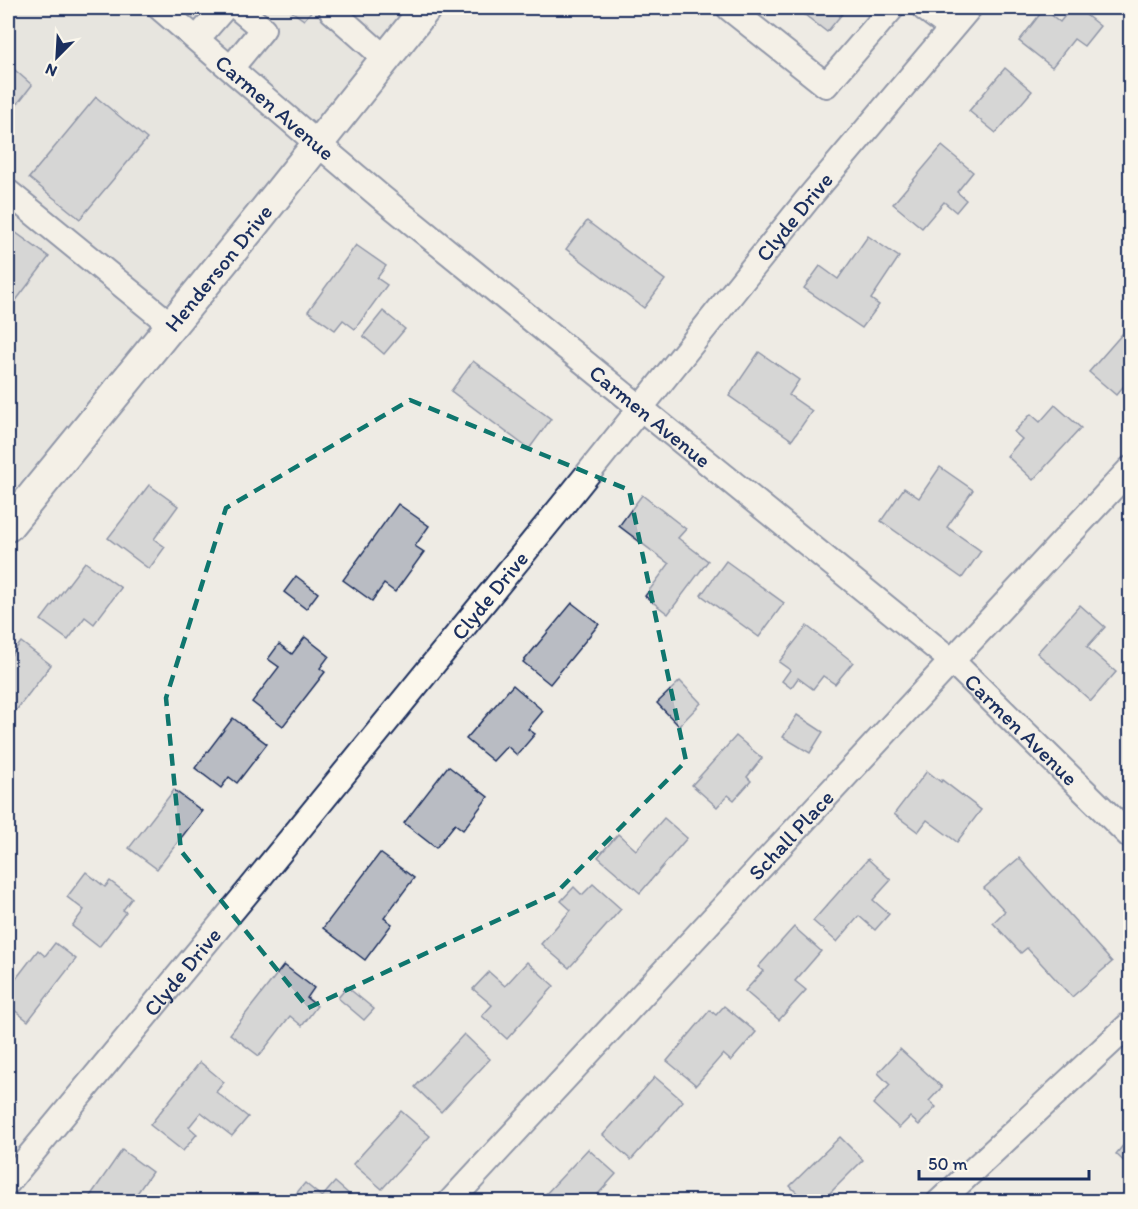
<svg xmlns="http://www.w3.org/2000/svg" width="1138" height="1209" font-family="Itim,sans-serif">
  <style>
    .built { fill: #deddda }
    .building { fill: #b9bcc3; stroke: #1b2f5e; stroke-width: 1.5 }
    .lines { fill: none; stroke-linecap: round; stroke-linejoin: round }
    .minor-casing { stroke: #1b2f5e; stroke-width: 28 }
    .major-casing { stroke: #1b2f5e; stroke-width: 34 }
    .minor { stroke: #fbf7ec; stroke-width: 24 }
    .major { stroke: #fbf7ec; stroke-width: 30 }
    .marked { fill: none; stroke: #0f766e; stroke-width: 4.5; stroke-dasharray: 12 8; stroke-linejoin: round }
    .labels { text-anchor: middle; stroke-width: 4.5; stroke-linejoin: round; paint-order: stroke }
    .street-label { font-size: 22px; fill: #1b2f5e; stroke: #fbf7ec }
  </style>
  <rect width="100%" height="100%" fill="#eeebe4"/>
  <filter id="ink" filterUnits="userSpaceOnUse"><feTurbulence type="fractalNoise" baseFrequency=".0167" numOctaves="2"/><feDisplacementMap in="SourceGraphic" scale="12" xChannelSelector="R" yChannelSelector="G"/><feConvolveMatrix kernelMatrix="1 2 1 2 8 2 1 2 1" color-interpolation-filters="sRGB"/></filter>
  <g filter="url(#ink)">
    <polygon class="built" points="8,8 426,8 8,526"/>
    <g class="building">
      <polygon points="287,8 314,8 304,20"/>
      <polygon points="796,8 847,8 827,32"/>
      <polygon points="1071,8 1077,8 1100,26 1084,46 1074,39 1052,67 1019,41 1044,9 1060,22"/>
      <polygon points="8,64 32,85 8,116"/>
      <polygon points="1005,68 1032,91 996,133 969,111"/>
      <polygon points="96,97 147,139 80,219 29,178"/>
      <polygon points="942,146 973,172 957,192 966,200 956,212 944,202 922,228 893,204"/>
      <polygon points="587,221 665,280 644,308 566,249"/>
      <polygon points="8,227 49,257 8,311"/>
      <polygon points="868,236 899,257 871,299 879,305 862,328 804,288 820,266 838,279"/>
      <polygon points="356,245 386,266 377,278 387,285 355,329 343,320 335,330 308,311"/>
      <polygon points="383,311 405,329 384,354 363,336"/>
      <polygon points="1130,325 1130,379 1116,395 1089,372"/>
      <polygon points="759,352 799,380 789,395 812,411 792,440 729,396"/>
      <polygon points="473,361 551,419 529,449 451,391"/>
      <polygon points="1055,405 1081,428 1033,480 1007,456 1022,439 1014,432 1031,414 1040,422"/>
      <polygon points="940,467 973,490 947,527 981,551 962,578 881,521 904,488 919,498"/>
      <polygon points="149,485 178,506 154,539 165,547 149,569 108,538"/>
      <polygon points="642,495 686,529 678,538 708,561 668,614 645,596 669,564 619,526"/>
      <polygon points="398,504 429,526 415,546 424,552 395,592 384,584 372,601 343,580"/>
      <polygon points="726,561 784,603 759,637 701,595"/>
      <polygon points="85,562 121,588 94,624 85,617 68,640 41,620"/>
      <polygon points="296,576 318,593 306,609 284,592"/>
      <polygon points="572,603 599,624 550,684 523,662"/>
      <polygon points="1080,605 1105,627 1087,647 1116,672 1091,701 1037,653"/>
      <polygon points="807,626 853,662 835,684 823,676 813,689 798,678 791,688 782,681 790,670 779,662"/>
      <polygon points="305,637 329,656 320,668 325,672 283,726 252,702 279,667 268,659 279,644 292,654"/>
      <polygon points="21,642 51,665 8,721 8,659"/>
      <polygon points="680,681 701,703 679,726 657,703"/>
      <polygon points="513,685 543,711 528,729 535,734 517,755 507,746 493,761 466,739"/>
      <polygon points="797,715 823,732 810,753 783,737"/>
      <polygon points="233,718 267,744 237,783 229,777 221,788 195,768"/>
      <polygon points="736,736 762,758 747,777 751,781 734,800 728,795 717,807 692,785"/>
      <polygon points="448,766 488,797 463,830 455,824 436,848 404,823"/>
      <polygon points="927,771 941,782 942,780 981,810 957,842 927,820 918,832 894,814"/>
      <polygon points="174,790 202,811 157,869 129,848"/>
      <polygon points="664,818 687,838 640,893 598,857 618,834 636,850"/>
      <polygon points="380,853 414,878 384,918 392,924 365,960 323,928"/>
      <polygon points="1019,858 1112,962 1072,997 1027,948 1021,953 993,923 1005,911 984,888"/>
      <polygon points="868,859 891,880 873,900 889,914 875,930 859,916 837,942 813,921"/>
      <polygon points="86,872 105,887 110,881 132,898 123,910 126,912 99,947 72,926 84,910 67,897"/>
      <polygon points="593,884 621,909 569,968 541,944 571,910 561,901 574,887 582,895"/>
      <polygon points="794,927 821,951 795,981 806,990 779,1020 745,991 763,971 758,967"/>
      <polygon points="55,943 76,959 28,1021 8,1005 8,989 38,950 45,956"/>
      <polygon points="527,962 554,986 507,1039 482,1016 492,1005 473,989 489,972 505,986"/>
      <polygon points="284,965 314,988 307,998 317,1006 302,1026 290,1016 259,1056 230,1034"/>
      <polygon points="347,987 374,1009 364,1020 338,998"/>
      <polygon points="724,1006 756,1032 731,1061 723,1054 696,1085 667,1061 710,1010 716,1015"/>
      <polygon points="464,1034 490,1059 441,1112 415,1087"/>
      <polygon points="900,1049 942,1087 929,1101 936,1107 919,1125 910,1117 899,1128 873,1104 890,1085 878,1073"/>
      <polygon points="200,1062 224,1082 216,1092 248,1117 232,1136 201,1112 189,1127 197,1134 183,1151 150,1125"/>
      <polygon points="655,1077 683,1101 631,1160 603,1135"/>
      <polygon points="401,1111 430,1136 382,1189 353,1164"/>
      <polygon points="840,1137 863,1160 821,1202 806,1202 790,1186"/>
      <polygon points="1130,1137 1130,1167 1116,1154"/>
      <polygon points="588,1149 616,1174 591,1202 547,1202 543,1197"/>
      <polygon points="122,1150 152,1172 131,1202 86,1202"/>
      <polygon points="335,1182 358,1202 289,1202 305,1183 322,1197"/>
    </g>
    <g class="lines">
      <defs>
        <g id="minor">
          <path id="s1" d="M160,8L318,144L382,198L952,661L1130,836"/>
          <polyline points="335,8 332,11 386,59"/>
          <polyline points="729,8 826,85 892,8"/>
          <polyline points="924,8 951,28"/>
          <polyline points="197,39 224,8"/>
          <polyline points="231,68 263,29 238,8"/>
          <polyline points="8,192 171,325"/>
          <path id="s2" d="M8,1182L246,894L562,506L807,200L969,8"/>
          <path id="s3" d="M450,1202L1130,469"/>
          <polyline points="939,1202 1130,1024"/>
        </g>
        <g id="major">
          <path id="s4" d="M8,526L249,230L426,8"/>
        </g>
      </defs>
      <use href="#minor" class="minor-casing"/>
      <use href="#major" class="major-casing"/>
      <use href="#minor" class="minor"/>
      <use href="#major" class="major"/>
    </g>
  </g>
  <path d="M0 0H1138V1209H0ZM410,400L629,490L686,761L556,893L308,1008L181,851L166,698L226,508Z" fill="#eeebe4" fill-opacity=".55" fill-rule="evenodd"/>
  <path class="marked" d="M410,400L629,490L686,761L556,893L308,1008L181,851L166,698L226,508Z"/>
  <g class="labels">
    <g class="street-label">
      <text dy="8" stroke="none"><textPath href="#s1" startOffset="152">Carmen Avenue</textPath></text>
      <text dy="8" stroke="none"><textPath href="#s2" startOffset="1245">Clyde Drive</textPath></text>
      <text dy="8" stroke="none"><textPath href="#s4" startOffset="333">Henderson Drive</textPath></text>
      <text dy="8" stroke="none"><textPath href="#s1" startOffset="638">Carmen Avenue</textPath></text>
      <text dy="8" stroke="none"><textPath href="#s2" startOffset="759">Clyde Drive</textPath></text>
      <text dy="8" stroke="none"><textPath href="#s1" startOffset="1124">Carmen Avenue</textPath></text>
      <text dy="8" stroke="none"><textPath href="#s3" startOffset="501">Schall Place</textPath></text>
      <text dy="8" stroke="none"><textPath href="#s2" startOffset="273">Clyde Drive</textPath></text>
    </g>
  </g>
  <rect width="1138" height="1209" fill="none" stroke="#fbf7ec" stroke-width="30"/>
  <rect x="15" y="15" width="1108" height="1179" fill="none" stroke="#1b2f5e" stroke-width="2" filter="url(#ink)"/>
  <g transform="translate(57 57) rotate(204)" stroke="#fbf7ec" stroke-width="4.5" paint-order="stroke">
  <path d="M0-4.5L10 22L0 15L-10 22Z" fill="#1b2f5e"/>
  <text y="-9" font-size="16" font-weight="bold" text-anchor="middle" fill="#1b2f5e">N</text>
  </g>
  <path d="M919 1170v9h170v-9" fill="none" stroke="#1b2f5e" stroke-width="3"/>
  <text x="928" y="1170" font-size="18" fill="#1b2f5e" stroke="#fbf7ec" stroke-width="4.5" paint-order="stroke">50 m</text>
</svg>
